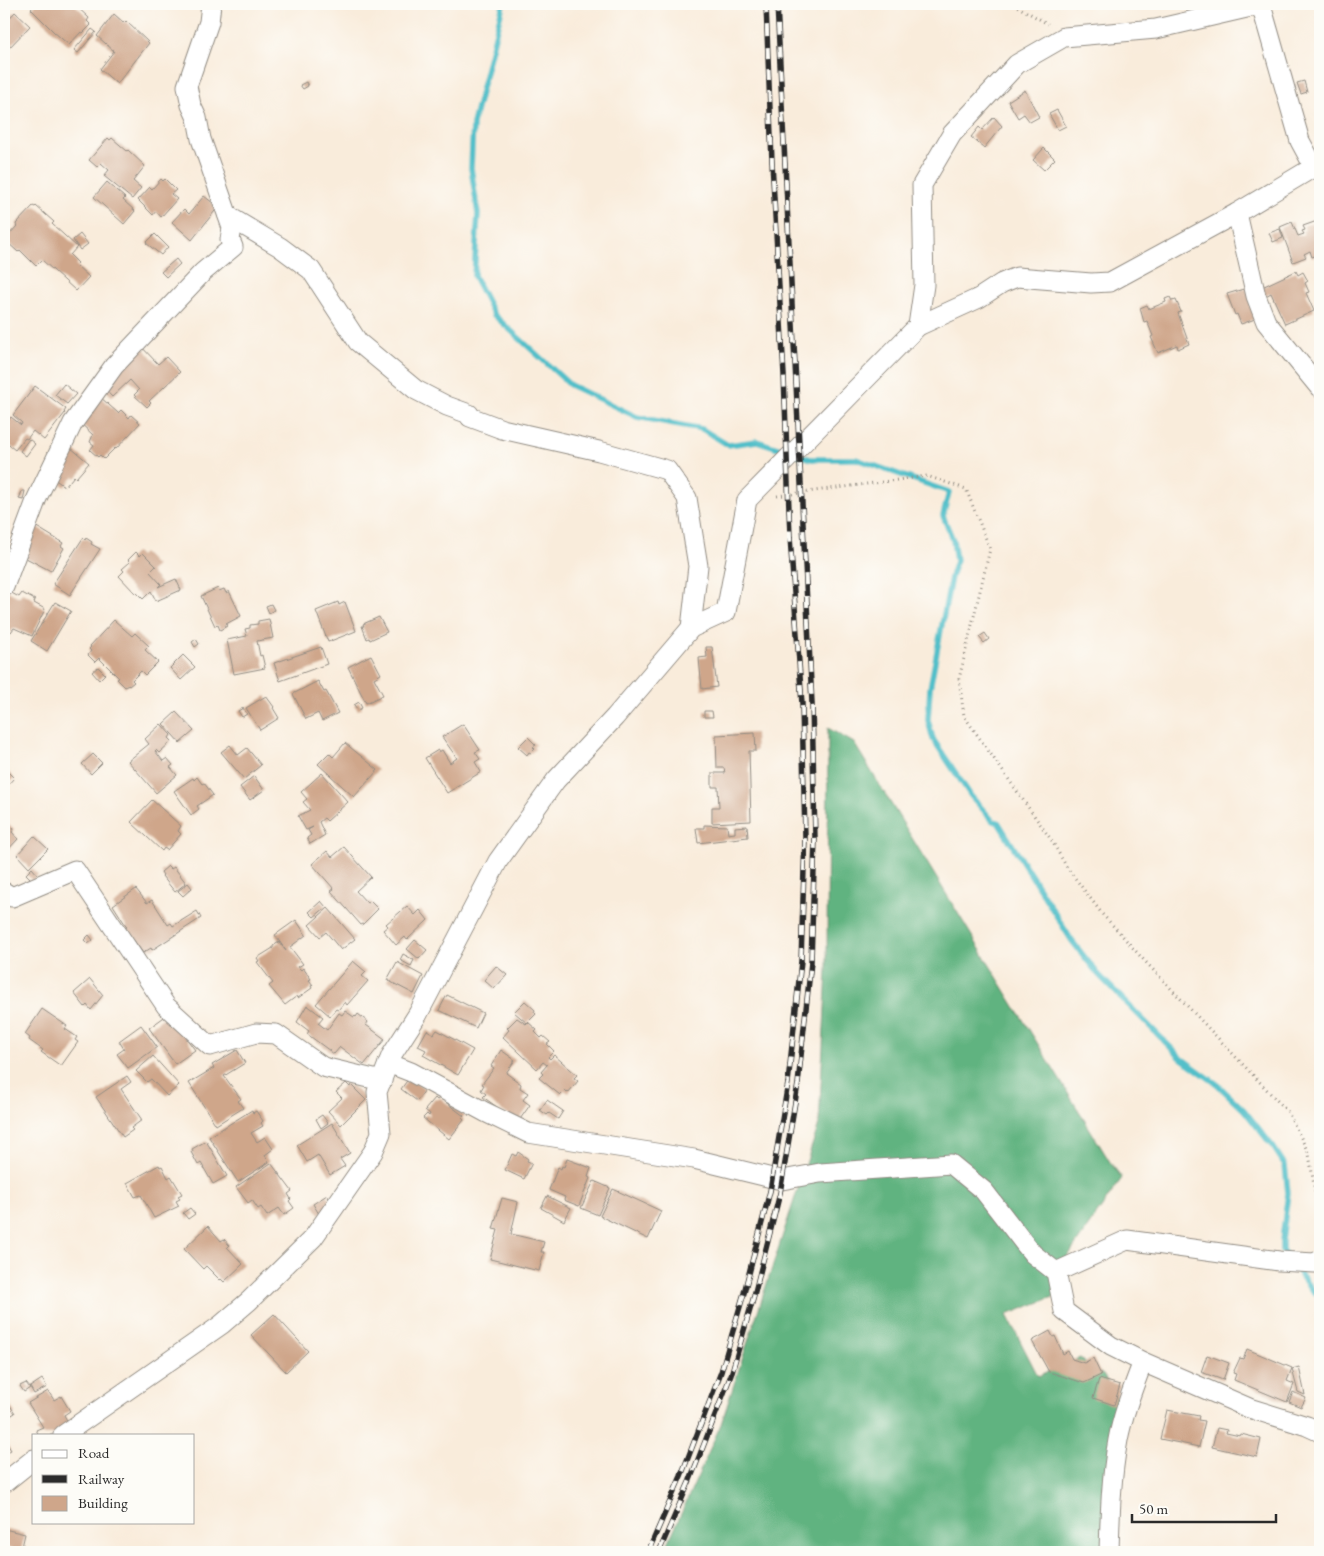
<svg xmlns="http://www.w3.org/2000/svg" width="1324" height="1556" font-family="'EB Garamond',serif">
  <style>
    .forest { fill: #61b380; stroke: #466f56 }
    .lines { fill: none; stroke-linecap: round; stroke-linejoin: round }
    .stream { stroke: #52bfc9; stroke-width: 5.5 }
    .building { fill: #cfa68a }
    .minor-casing { stroke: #928c83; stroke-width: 21 }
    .path { stroke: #928c83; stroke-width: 3; stroke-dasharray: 1 4; stroke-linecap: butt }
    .minor { stroke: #fff; stroke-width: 19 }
    .rail-casing { stroke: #2b2b2b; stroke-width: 5.5 }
    .rail { stroke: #fdfcf7; stroke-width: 4; stroke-dasharray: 11; stroke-linecap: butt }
  </style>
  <rect width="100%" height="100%" fill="#fdfcf7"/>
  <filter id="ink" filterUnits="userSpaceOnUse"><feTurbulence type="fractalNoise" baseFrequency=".02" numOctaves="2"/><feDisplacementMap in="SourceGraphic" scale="10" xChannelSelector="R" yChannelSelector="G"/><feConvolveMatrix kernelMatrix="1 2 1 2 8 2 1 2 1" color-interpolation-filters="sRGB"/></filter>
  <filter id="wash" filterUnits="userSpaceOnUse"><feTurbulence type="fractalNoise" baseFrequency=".0096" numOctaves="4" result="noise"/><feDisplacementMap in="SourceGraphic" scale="20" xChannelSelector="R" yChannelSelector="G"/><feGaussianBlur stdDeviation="1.12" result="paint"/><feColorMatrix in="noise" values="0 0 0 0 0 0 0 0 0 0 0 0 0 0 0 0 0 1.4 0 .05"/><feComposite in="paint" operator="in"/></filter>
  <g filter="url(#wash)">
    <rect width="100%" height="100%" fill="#f9ecdb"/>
    <polygon class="forest" points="828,728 854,743 1110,1162 1122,1178 1057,1272 1061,1294 1007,1315 1038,1376 1080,1358 1103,1375 1126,1411 1110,1552 664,1552 721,1424 819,1124 827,969"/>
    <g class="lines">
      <g class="stream">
        <polyline points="503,4 473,124 471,168 478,214 474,276 494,315 570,385 637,417 702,429 728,445 757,441 811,459 856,459 949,492 943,516 953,540 956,561 951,577 930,688 928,720 933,739 971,796 993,821 998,822 1072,941 1098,974 1181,1058 1217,1084 1244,1110 1274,1148 1285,1165 1288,1193 1282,1241 1282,1250 1287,1256"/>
        <polyline points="1294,1266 1314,1293 1320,1296"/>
      </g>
    </g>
    <g id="blocks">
      <g class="building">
        <polygon points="36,4 74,4 89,18 87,21 91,25 83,33 81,32 69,45 54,32 31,9"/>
        <polygon points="15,12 30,26 6,51 4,49 4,24"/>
        <polygon points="114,14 124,23 126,21 149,43 117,84 100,69 114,51 97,36"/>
        <polygon points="92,29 96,32 78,53 74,50"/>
        <polygon points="1304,81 1307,92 1301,94 1297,83"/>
        <polygon points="306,82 308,86 303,89 300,85"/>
        <polygon points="1025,90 1039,117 1030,122 1024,114 1018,118 1008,101"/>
        <polygon points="1057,110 1066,126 1058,130 1049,114"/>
        <polygon points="994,117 1002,126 984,148 971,137 979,127 982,130"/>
        <polygon points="108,138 110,140 112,138 127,151 128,150 145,166 133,181 141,188 132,199 104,176 109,170 101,163 97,167 89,160"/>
        <polygon points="1044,148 1055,159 1044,170 1033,160"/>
        <polygon points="161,179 163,181 165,179 176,190 171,194 177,199 161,217 156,211 153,215 138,200 150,187 152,189"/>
        <polygon points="107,182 125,198 123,200 135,211 124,224 94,197"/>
        <polygon points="204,196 218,207 192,240 172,222 184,209 189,214"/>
        <polygon points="33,206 35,207 36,206 54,222 52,224 77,247 70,255 78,263 76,265 89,277 76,291 42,260 36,266 20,250 18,252 6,241 9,237 8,236 17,226 16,224"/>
        <polygon points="1320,220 1320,254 1312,257 1310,251 1304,254 1306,257 1293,262 1280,227 1292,222 1298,236 1304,234 1302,231 1305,230 1303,226"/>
        <polygon points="1280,229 1283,238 1273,242 1269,233"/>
        <polygon points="80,234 88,244 80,250 73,240"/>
        <polygon points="155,234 168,247 161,255 146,243"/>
        <polygon points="176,259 180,264 166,277 161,272"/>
        <polygon points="1296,271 1298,275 1303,272 1308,281 1305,283 1309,292 1306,293 1314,311 1285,324 1271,293 1264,297 1260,288"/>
        <polygon points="1247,288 1258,318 1241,324 1237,314 1235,315 1227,294"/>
        <polygon points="1170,297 1172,301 1176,300 1181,312 1178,313 1189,344 1178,349 1177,345 1158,353 1151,337 1153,336 1147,321 1144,322 1140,308 1147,305 1149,309 1166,302 1165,299"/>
        <polygon points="137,342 158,364 166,357 180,372 149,401 151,403 147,407 134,395 139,390 130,380 112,397 100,384"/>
        <polygon points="64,384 76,394 67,404 55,395"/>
        <polygon points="35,386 66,409 64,412 65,413 44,440 33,431 27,439 25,438 15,450 4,441 4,426 11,417 21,425 22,423 13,415"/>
        <polygon points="99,396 118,413 121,410 129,418 131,415 140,423 116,449 115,448 104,459 100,455 98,457 90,450 94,445 90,442 93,435 77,420"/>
        <polygon points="29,439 35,444 26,456 20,451"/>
        <polygon points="64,442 89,463 76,478 74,476 65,487 49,475"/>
        <polygon points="22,491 25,491 23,500 19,499"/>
        <polygon points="35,526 63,543 61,546 64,548 51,571 26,558 28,555 18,549"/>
        <polygon points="83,538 85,540 86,538 92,542 91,544 100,549 70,595 53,584"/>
        <polygon points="136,552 140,556 143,553 156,566 150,572 161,584 158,587 176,579 181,590 156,601 151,591 143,599 136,592 135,593 119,576 124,571 122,569 130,562 128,560"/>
        <polygon points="218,588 219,591 224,589 226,593 229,591 241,616 226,624 227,626 220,630 218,625 215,626 201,596"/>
        <polygon points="4,589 19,597 22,593 35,600 34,603 45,609 32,636 14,628 11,632 4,629"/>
        <polygon points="55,602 71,611 47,651 31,641"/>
        <polygon points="338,602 339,605 345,602 356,631 328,642 316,611"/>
        <polygon points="271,604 274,610 269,613 266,606"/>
        <polygon points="379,617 387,632 370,640 369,638 367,639 362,626 364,626 363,624"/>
        <polygon points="269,619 273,638 257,641 260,656 262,655 265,668 234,674 227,640 247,636 245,629 250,628 250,625 258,624 258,621"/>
        <polygon points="114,620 132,636 135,633 149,646 145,650 158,662 145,675 141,671 132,680 134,682 129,686 128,685 125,687 117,679 119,678 99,658 95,662 88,655 91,651 89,649 91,647 90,646"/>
        <polygon points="985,633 989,639 984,643 979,637"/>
        <polygon points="196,639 199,644 195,647 192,642"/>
        <polygon points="321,647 327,664 280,681 274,663"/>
        <polygon points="706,647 712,647 717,687 702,689 699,658 707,657"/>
        <polygon points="183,655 195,667 181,680 170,668"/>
        <polygon points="371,655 381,674 374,678 383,695 366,703 348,667"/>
        <polygon points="98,667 105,674 99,680 92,672"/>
        <polygon points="318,681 324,692 326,691 338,713 322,721 318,713 306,719 293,694"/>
        <polygon points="266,696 274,707 273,708 279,718 260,730 246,708"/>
        <polygon points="359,702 362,708 358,710 354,705"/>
        <polygon points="243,708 247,714 242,717 238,711"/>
        <polygon points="704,711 712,711 713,717 704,717"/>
        <polygon points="176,712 194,731 180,743 163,724"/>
        <polygon points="161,724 171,735 169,738 172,741 159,753 156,750 155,751 163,761 167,758 173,765 170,767 177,775 156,793 128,761 149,744 145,739"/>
        <polygon points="463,724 480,750 475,752 480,759 475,762 481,772 447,793 425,758 438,750 439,752 442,750 450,763 457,758 442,737"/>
        <polygon points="755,733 756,751 749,751 751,821 712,823 712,807 719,807 718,787 712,787 712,773 725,773 724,768 717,768 716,735"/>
        <polygon points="528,737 536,745 533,747 535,749 531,753 529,752 527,755 518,747"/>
        <polygon points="345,743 378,770 354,797 318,764 329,753 333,757"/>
        <polygon points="230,745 238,755 247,748 261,765 244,779 221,752"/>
        <polygon points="93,754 102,763 91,774 82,764"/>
        <polygon points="4,768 14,778 4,789"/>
        <polygon points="322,773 348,802 327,821 324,818 319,822 325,835 310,844 307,838 311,835 308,830 313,827 306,830 298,816 310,810 303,802 307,799 301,792"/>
        <polygon points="254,776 264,790 250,800 240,787"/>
        <polygon points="197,777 202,784 204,783 213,795 197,806 199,809 191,815 174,791 193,778 194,780"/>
        <polygon points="152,800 181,826 178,831 181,834 167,850 164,848 162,851 131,822"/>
        <polygon points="4,820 14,829 12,832 18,839 4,854"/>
        <polygon points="704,825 727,826 728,834 735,833 735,827 747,826 748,837 698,843 696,828 704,828"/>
        <polygon points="34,836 48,849 29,868 17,855"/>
        <polygon points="344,847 371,877 356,891 367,903 370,901 378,909 363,924 361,925 331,891 334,889 312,864 327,851 332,857"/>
        <polygon points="168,866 171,869 174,867 186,883 175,892 162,876 163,875 161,872"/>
        <polygon points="32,868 38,875 32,880 26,874"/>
        <polygon points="188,883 192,888 183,896 178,891"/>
        <polygon points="136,889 147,903 152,900 168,925 171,923 173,926 197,911 201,918 152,950 151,948 143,953 125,928 127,927 113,905"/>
        <polygon points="321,901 326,907 314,917 309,912"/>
        <polygon points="407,906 415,915 420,910 428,920 407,940 405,937 396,945 383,930 388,926 386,924"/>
        <polygon points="328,908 355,939 341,950 326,932 320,937 309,925"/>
        <polygon points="296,920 306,935 290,947 303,964 298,967 301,970 303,968 311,979 309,980 313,985 311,986 312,988 298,998 297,996 285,1005 269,986 273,983 257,962 259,961 257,958 273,948 273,946 279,942 286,951 275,935"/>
        <polygon points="89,935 93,940 88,944 84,940"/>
        <polygon points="415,940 427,950 419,959 407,949"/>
        <polygon points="403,954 414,960 411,966 400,960"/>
        <polygon points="353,961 366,972 362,976 368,981 347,1005 345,1002 338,1010 336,1009 330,1016 316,1004"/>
        <polygon points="397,962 423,976 414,994 387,980"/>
        <polygon points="496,966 507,975 494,989 484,980"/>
        <polygon points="90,979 103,995 91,1010 87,1005 85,1007 74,993"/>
        <polygon points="447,995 483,1013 476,1028 439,1010"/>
        <polygon points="525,1001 535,1010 534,1012 536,1014 527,1023 514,1012"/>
        <polygon points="307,1005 323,1017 318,1023 327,1030 339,1013 342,1015 345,1011 354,1017 355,1016 356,1017 358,1014 368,1022 366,1025 385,1039 364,1065 340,1047 334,1054 307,1034 309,1031 297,1022"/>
        <polygon points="42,1009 67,1026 65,1029 77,1037 75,1040 78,1042 61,1066 41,1052 43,1050 29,1040 30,1038 25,1034"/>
        <polygon points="167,1015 171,1018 195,1050 175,1064 149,1028"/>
        <polygon points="517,1018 526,1024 528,1022 537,1030 535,1032 541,1038 543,1036 550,1042 547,1044 554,1051 548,1057 550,1059 554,1055 577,1075 574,1078 578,1081 568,1093 565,1090 560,1095 539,1078 543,1074 541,1072 547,1065 543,1062 537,1069 503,1037 509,1030 507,1028"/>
        <polygon points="141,1025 157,1047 128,1068 117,1054 124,1049 119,1041"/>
        <polygon points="427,1030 434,1034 437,1030 473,1050 458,1075 423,1055 426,1050 418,1046"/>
        <polygon points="237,1050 245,1063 224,1076 241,1099 238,1101 243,1108 216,1125 189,1083 214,1068 212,1065"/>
        <polygon points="501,1050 515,1060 506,1073 521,1084 520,1088 528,1093 523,1100 530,1105 518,1122 483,1097 486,1094 481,1090 484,1085 482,1084 494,1068 491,1066"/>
        <polygon points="153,1056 179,1085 167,1096 151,1079 147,1082 136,1071"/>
        <polygon points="127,1076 131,1082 121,1089 142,1120 131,1128 133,1130 123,1137 96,1097"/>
        <polygon points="409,1078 425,1090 417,1101 401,1089"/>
        <polygon points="346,1083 350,1087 351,1085 366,1100 341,1125 328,1111 342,1098 336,1092"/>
        <polygon points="435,1098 437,1100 440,1098 464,1116 462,1118 464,1120 449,1139 423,1118 427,1114 429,1116 430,1114 425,1110"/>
        <polygon points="547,1100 563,1111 558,1119 549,1113 547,1115 540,1110"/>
        <polygon points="252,1110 253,1113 256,1111 263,1121 261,1123 263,1126 251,1133 257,1142 265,1137 273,1149 265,1155 269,1162 238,1182 209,1137"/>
        <polygon points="322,1115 328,1123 321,1128 316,1119"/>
        <polygon points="332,1123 350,1153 340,1159 345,1166 330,1175 318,1155 307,1162 297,1145"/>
        <polygon points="206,1141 227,1176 213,1184 201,1163 198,1165 191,1152 193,1151 192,1149"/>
        <polygon points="518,1152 528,1159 527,1161 532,1163 524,1179 505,1170 512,1154 516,1156"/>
        <polygon points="567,1159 591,1168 588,1177 590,1178 579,1206 564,1200 565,1197 549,1190 558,1167 561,1169 562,1166 564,1167"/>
        <polygon points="271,1163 292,1191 288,1194 291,1199 289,1201 294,1208 284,1215 279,1208 267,1216 261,1207 258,1209 252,1200 248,1203 236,1187"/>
        <polygon points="159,1165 160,1167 162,1166 168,1178 171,1176 182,1194 178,1196 180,1199 176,1201 179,1206 154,1218 141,1195 135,1197 127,1183"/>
        <polygon points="594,1181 610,1188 598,1215 581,1208"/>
        <polygon points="613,1189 661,1211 648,1239 600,1216"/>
        <polygon points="327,1195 333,1205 319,1214 313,1204"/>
        <polygon points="547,1196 571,1208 564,1221 541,1208"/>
        <polygon points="502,1198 518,1202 511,1234 544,1242 541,1252 544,1252 539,1271 490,1259 498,1230 493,1229"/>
        <polygon points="190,1208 195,1214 188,1219 183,1213"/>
        <polygon points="208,1226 221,1241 224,1239 229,1245 227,1247 243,1264 224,1282 221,1279 220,1280 206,1266 203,1269 184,1249"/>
        <polygon points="274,1314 308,1351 286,1372 251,1335"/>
        <polygon points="1050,1331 1053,1337 1055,1336 1063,1354 1068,1351 1072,1359 1084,1363 1093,1358 1101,1375 1084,1383 1049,1372 1032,1341"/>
        <polygon points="1247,1349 1292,1368 1287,1381 1294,1384 1287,1402 1234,1380 1236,1374 1233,1373 1240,1358 1243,1359"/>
        <polygon points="1207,1355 1229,1363 1223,1380 1201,1372"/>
        <polygon points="1299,1367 1305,1395 1298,1392 1292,1369"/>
        <polygon points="42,1379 47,1387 34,1394 30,1387"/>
        <polygon points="1099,1379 1120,1385 1114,1405 1093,1398"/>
        <polygon points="26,1383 30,1388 24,1392 20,1386"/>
        <polygon points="48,1391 54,1400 61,1396 70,1411 64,1415 71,1428 60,1435 39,1435 36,1430 43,1427 28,1403"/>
        <polygon points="1293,1392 1306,1398 1301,1407 1289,1402"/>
        <polygon points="7,1401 15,1413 4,1420 4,1403"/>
        <polygon points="1167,1410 1199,1416 1198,1420 1205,1421 1199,1447 1160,1439"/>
        <polygon points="1217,1428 1227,1430 1226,1433 1240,1436 1241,1434 1261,1439 1257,1457 1212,1447"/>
        <polygon points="4,1439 11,1450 4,1454"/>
        <polygon points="4,1529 25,1534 21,1551 4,1547"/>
      </g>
    </g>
  </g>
  <g filter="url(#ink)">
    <use href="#blocks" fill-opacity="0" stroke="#928c83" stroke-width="1"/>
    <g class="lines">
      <defs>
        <g id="minor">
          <polyline points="1261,5 1300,141 1314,167"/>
          <polyline points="1237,213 1256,296 1266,322 1320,388"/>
          <polyline points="228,216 280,247 311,270 358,342 416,390 447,406 469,414 470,417 502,429 599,451 667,470 687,498 698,566 691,628"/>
          <polyline points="918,326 924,285 922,185 952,134 1017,64 1064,37 1156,29 1264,4"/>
          <polyline points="4,587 37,498 73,423 114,366 203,272 233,247 230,240 232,228 201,139 197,118 191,105 187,86 209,22 211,4"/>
          <polyline points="4,892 12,897 75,870 166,1006 210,1046 256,1033 276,1034 323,1067 382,1081"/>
          <polyline points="388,1063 411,1072 485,1112 528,1133 694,1159 772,1178 782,1180 820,1173 951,1164 984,1191 1024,1243 1033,1254 1056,1272 1064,1311 1111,1346 1143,1362 1249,1408 1307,1426 1320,1432"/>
          <polyline points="1056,1272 1127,1240 1279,1261 1315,1263 1320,1260"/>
          <polyline points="63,1435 221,1325 249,1301 313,1238 373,1152 381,1133 377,1092 391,1056 418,1014 498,861 556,780 615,717 691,628 726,612 747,500 918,326 979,298 1002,283 1017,277 1091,283 1110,282 1237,213 1314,167 1320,167"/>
          <polyline points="4,1483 34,1459"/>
          <path d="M1109,1552C1110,1515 1111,1477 1118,1440C1123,1413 1133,1387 1143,1362"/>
        </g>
      </defs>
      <use href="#minor" class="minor-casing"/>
      <g class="path">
        <polyline points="1013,4 1048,24"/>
        <polyline points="777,496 927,476 966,489 990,549 959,679 964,716 1052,841 1066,866 1103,915 1120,933 1140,956 1288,1112 1309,1154 1320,1223"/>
      </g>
      <use href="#minor" class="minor"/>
      <defs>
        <g id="rail">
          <polyline points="648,1552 681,1476 721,1372 744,1293 770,1191 788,1083 801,961 805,838 802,704 790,537 784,375 772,162 766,4"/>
          <polyline points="659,1552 690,1480 731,1375 754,1296 780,1193 798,1084 811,962 815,839 812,703 777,4"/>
        </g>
      </defs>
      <use href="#rail" class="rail-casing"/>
      <use href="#rail" class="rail"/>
    </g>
  </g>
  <rect width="1324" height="1556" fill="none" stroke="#fdfcf7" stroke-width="20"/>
  <rect x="32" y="1434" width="162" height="90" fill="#fdfcf7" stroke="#a9a8a5"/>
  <rect x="42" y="1450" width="25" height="8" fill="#ffffff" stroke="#a9a8a5"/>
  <text x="78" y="1458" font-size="15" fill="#2b2b2b">Road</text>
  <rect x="42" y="1475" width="25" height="8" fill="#2b2b2b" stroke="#a9a8a5"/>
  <text x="78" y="1484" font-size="15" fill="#2b2b2b">Railway</text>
  <rect x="42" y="1496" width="25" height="15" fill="#cfa68a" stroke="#a9a8a5"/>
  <text x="78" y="1508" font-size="15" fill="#2b2b2b">Building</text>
  <path d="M1132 1514v8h144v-8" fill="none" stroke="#2b2b2b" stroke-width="2.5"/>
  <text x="1139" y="1514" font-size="15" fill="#2b2b2b" stroke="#fdfcf7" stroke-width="4" paint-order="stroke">50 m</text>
</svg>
